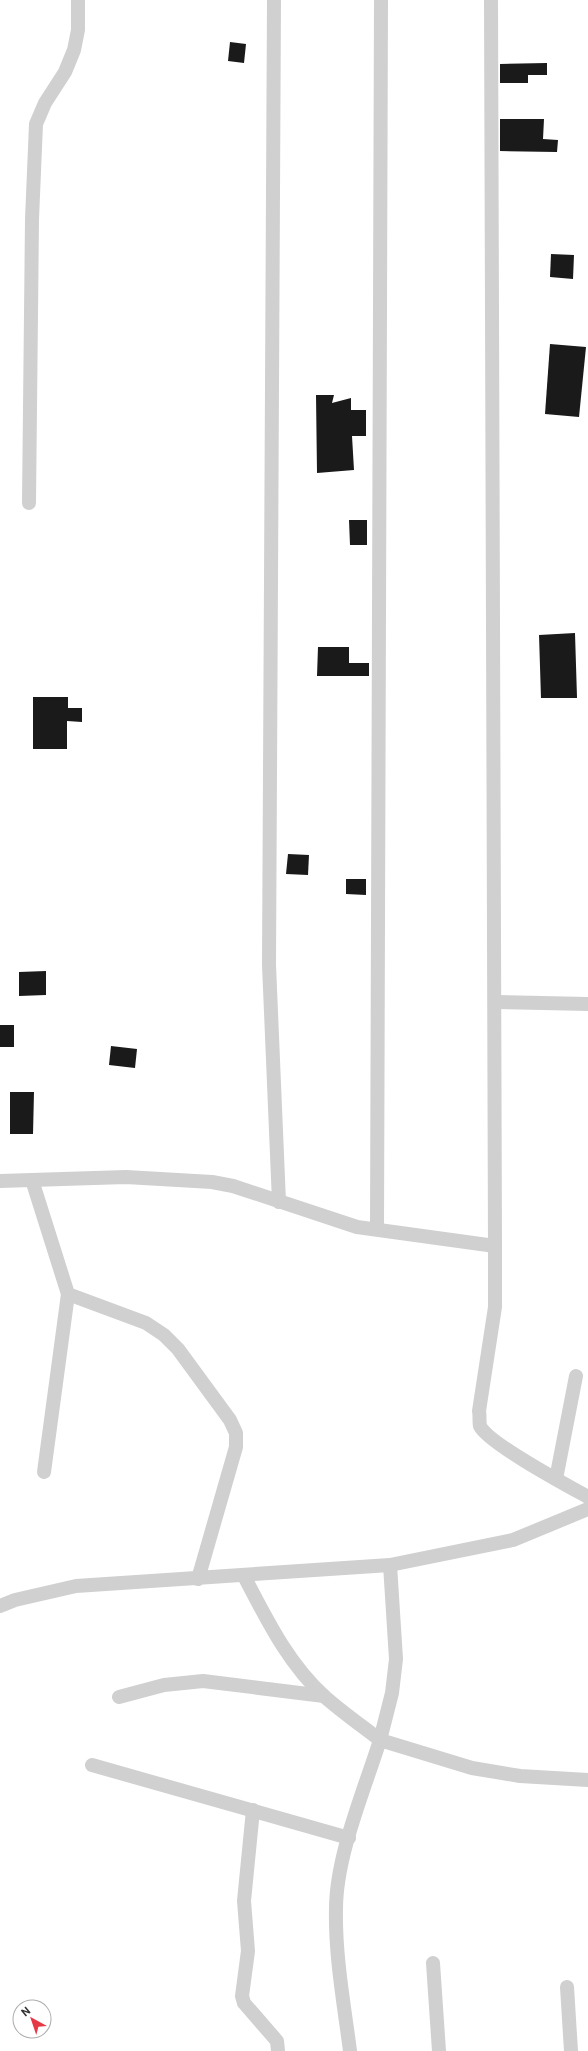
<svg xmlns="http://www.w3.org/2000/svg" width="588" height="2051" font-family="Roboto,sans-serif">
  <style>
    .building { fill: #1a1a1a }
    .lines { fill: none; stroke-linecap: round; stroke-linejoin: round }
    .street { stroke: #d0d0d0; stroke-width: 14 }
  </style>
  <rect width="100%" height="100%" fill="#fff"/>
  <g class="building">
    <polygon points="230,42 246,44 244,63 228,61"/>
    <polygon points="547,63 547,75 528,75 528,83 500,83 500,64"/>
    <polygon points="500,119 544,119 543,139 558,140 557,152 500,151"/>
    <polygon points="551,254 574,255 573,279 550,277"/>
    <polygon points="550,344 586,347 579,417 545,414"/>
    <polygon points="316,395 334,395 332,403 351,398 351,410 366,410 366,436 352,436 354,470 317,473"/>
    <polygon points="349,520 367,520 367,545 350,545"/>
    <polygon points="575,633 577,698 541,698 539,635"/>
    <polygon points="318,647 349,647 349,663 369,663 369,676 317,676"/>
    <polygon points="33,697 68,697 68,708 82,708 82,722 67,721 67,749 33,749"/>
    <polygon points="288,854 309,855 308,875 286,874"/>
    <polygon points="346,879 366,879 366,895 346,894"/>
    <polygon points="46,971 46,995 19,996 19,972"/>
    <rect x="0" y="1025" width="14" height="22"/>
    <polygon points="111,1046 137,1049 135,1068 109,1065"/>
    <polygon points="10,1092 34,1092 33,1134 10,1134"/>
  </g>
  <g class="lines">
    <g class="street">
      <polyline points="274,0 269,965 279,1202"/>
      <polyline points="491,0 495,1246"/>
      <polyline points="29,503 32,219 36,124 45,103 65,72 74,50 78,30 78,0"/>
      <polyline points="495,1002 588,1004"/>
      <polyline points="32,1180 68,1294 146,1323 164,1335 178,1349 230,1420 236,1433 236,1447 198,1579"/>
      <path d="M0,1181L126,1177L212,1182L233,1186L357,1227L495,1246V1307L479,1411C480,1415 479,1422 480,1426C488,1443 568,1486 588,1497"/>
      <path d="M377,1229C381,820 378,410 381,0"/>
      <polyline points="44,1472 68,1294"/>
      <polyline points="556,1479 576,1376"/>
      <polyline points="390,1565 396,1659 392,1693 380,1740 472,1768 520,1776 588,1780"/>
      <path d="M244,1576C266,1618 288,1664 325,1697C342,1712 362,1726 380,1740C364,1791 336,1856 336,1909C335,1956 344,2004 350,2051"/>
      <polyline points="0,1606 15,1600 76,1586 390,1565 513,1540 588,1509"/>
      <polyline points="119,1697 164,1685 203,1681 324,1696"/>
      <polyline points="92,1765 349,1838"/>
      <polyline points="253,1810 244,1901 248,1951 242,1996 244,2003 277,2041 278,2051"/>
      <polyline points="433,1963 439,2051"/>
      <polyline points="567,1987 571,2051"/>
    </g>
  </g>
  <g transform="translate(32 2019) rotate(320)"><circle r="19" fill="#ffffff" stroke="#adadad"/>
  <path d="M0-3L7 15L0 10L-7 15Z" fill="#e63946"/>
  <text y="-6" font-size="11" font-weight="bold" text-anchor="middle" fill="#333333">N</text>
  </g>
</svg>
